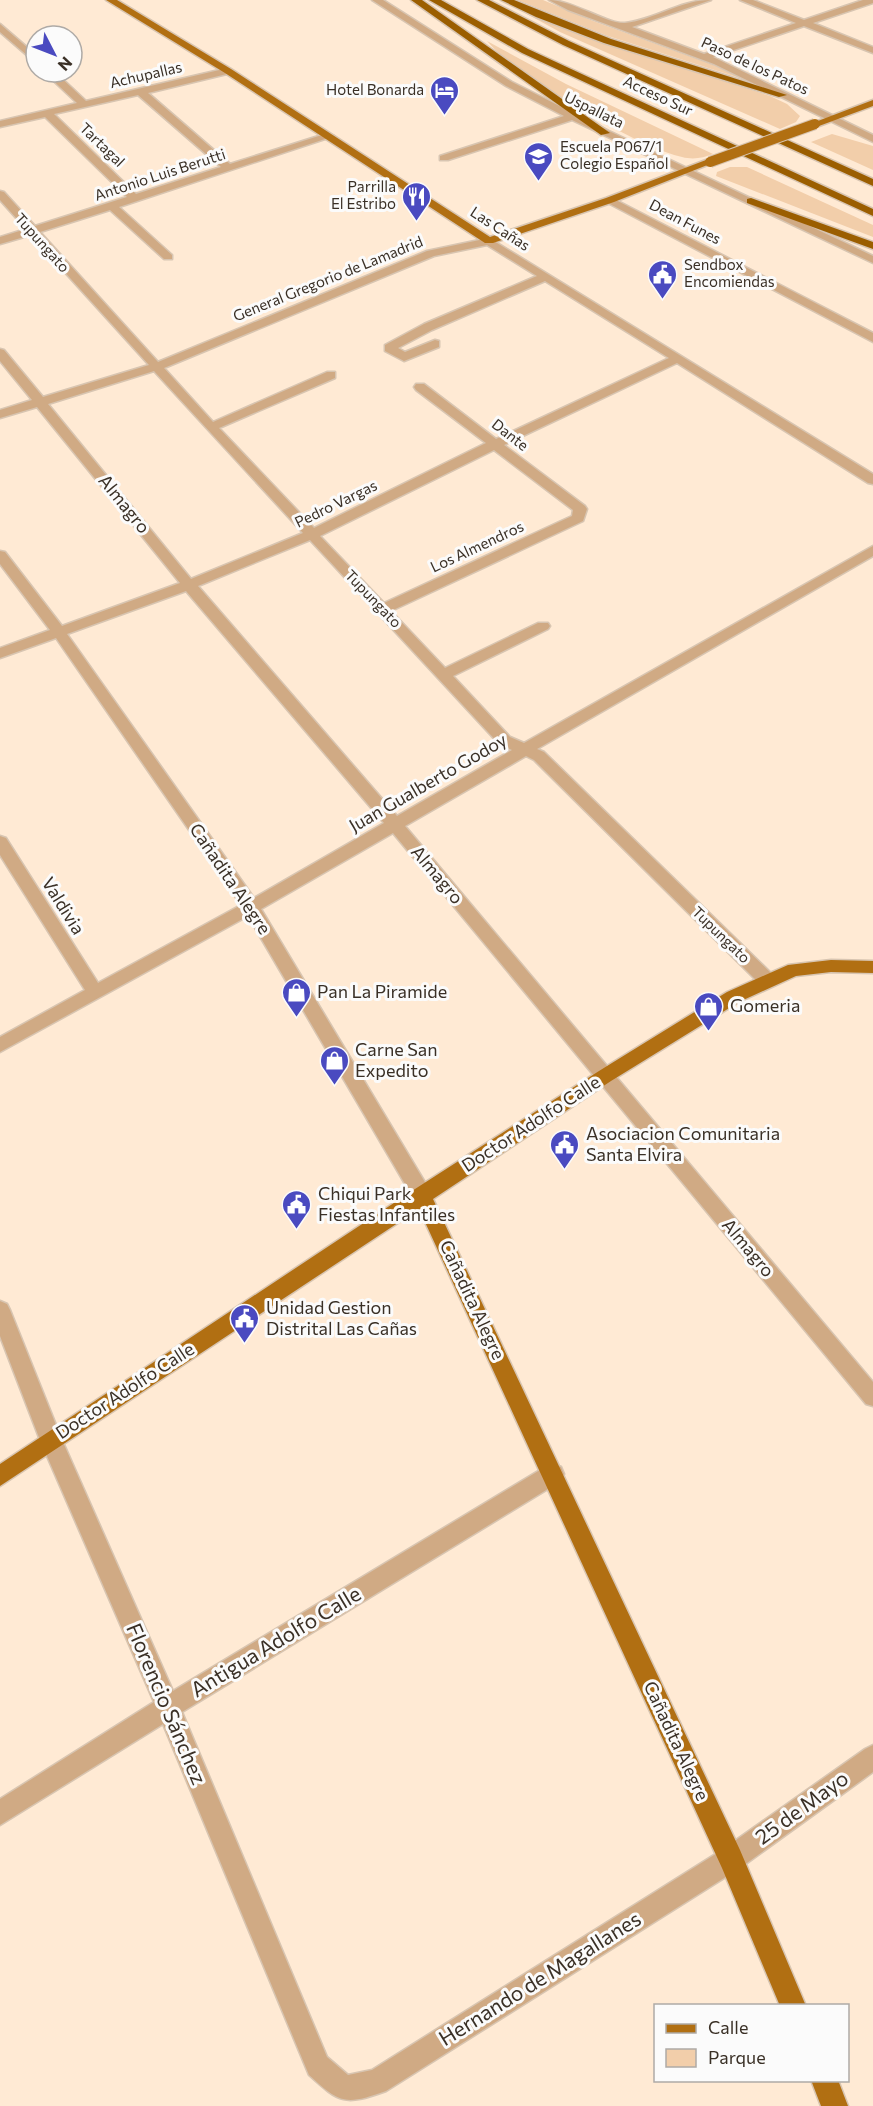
<svg xmlns="http://www.w3.org/2000/svg" width="873" height="2106" font-family="Commissioner,sans-serif">
  <style>
    .green { fill: #f2ceaa }
    .lines { fill: none; stroke-linecap: round; stroke-linejoin: round }
    .minor-casing { stroke: #d8c5b1; stroke-width: 3 }
    .major-casing { stroke: #d8c5b1; stroke-width: 3 }
    .highway-casing { stroke: #d8c5b1; stroke-width: 3 }
    .minor { fill: #d0aa84; fill-rule: evenodd }
    .major { fill: #b16f12; fill-rule: evenodd }
    .highway { fill: #9b5e00; fill-rule: evenodd }
    .major-bridge-casing { stroke: #d8c5b1; stroke-width: 12; stroke-linecap: butt }
    .major-bridge { stroke: #b16f12; stroke-width: 10 }
    .labels { text-anchor: middle; stroke-width: 6; stroke-linejoin: round; paint-order: stroke }
    .far-street-label { font-size: 15px; fill: #3a3026; stroke: #fbfbfb }
    .far-poi-label { font-size: 15px; fill: #3a3026; stroke: #fbfbfb; text-anchor: end }
    .street-label { font-size: 18px; fill: #3a3026; stroke: #fbfbfb }
    .poi-label { font-size: 18px; fill: #3a3026; stroke: #fbfbfb; text-anchor: start }
    .near-street-label { font-size: 21px; fill: #3a3026; stroke: #fbfbfb }
  </style>
  <rect width="100%" height="100%" fill="#ffead4"/>
  <g class="green">
    <polygon points="518,0 543,0 593,21 716,66 746,80 608,36"/>
    <polygon points="525,13 637,53 770,96 787,104 800,116 796,122 780,129 560,32"/>
    <path d="M487,41L566,84L713,154C703,158 693,160 682,157C637,147 516,76 487,41Z"/>
    <polygon points="832,134 873,146 873,170 811,142"/>
    <polygon points="730,167 747,167 873,225 873,237 716,176 717,172"/>
  </g>
  <g class="lines">
    <defs>
      <g id="minor">
        <polygon points="372,0 383,0 512,82 609,131 873,256 873,263 572,120 448,160 440,160 440,156 564,116 506,86"/>
        <path d="M549,0C572,0 609,25 625,23C654,20 680,0 711,0L632,27L704,54L796,23L740,0H753L804,20L863,0H873V3L813,23L873,47V53L804,26L713,57L873,135V142L714,64L568,10Z"/>
        <polygon points="0,24 36,55 36,63 0,32"/>
        <path d="M228,68L233,71L231,73L148,93L230,164L325,134L334,136L119,207L172,255V259H164L110,210L40,232L158,362L427,251L489,238L873,474V484L868,483L677,363L504,445L585,506L587,509L583,521L391,611L445,668L538,623H548L550,626L548,629L453,676L510,737L524,743L873,546V556L537,749L544,752L773,975L776,980L773,985L767,986L761,985L534,760L526,756L405,826L873,1382V1406L866,1404L393,833L261,909L429,1189L432,1195L429,1201L422,1203L415,1201L248,916L0,1052V1037L85,990L0,855V836L6,838L98,983L241,905L56,638L0,658V648L50,630L0,564V551L5,552L62,626L180,583L37,407L0,418V410L32,400L0,361V349L4,350L43,397L149,365L31,235L0,244V237L26,229L0,200V191L4,192L35,226L127,197L45,117L0,127V121L77,103L44,72H55L86,101ZM138,95L221,167L136,194L54,114ZM487,245L537,276L424,324L385,345V351L404,361L439,347V341L435,340L405,352L398,348L432,330L545,281L669,358L496,439L424,384H416L414,387L416,390L486,443L314,528L219,428L335,378V372H327L213,422L164,368L434,256ZM154,371L303,533L191,579L48,404ZM494,450L573,510L572,516L384,603L320,536ZM310,540L500,745L512,750L397,816L198,586ZM186,591L384,823L254,898L67,634Z"/>
        <polygon points="610,197 873,333 873,342 606,202 605,200"/>
        <path d="M0,1301L7,1304L10,1310L62,1440L173,1691L545,1467L553,1464L561,1467L564,1474L561,1481L182,1712L327,2057L348,2075L372,2070L722,1850L865,1749L873,1745V1772L740,1868L386,2091C344,2106 340,2103 309,2075L163,1724L0,1825V1799L154,1702L40,1440L0,1336Z"/>
      </g>
      <g id="major">
        <polygon points="106,0 117,0 231,69 490,237 606,198 706,160 715,162 614,202 493,243 485,243 225,73"/>
        <polygon points="873,100 873,106 819,126 810,124"/>
        <polygon points="831,960 873,961 873,973 831,972 796,976 739,1002 611,1081 433,1199 740,1850 806,2006 780,2006 722,1868 419,1209 0,1486 0,1464 415,1189 599,1071 727,992 788,965"/>
        <polygon points="811,2080 838,2080 848,2106 821,2106"/>
      </g>
      <g id="highway">
        <polygon points="411,0 422,0 610,133 601,135"/>
        <polygon points="429,0 441,0 528,49 873,209 873,216 522,53"/>
        <polygon points="477,0 489,0 569,41 873,179 873,186 563,45"/>
        <polygon points="501,0 514,0 611,39 787,95 779,97 604,43 536,17"/>
        <polygon points="751,198 873,242 873,249 747,203 747,199"/>
      </g>
    </defs>
    <use href="#minor" class="minor-casing"/>
    <use href="#major" class="major-casing"/>
    <use href="#highway" class="highway-casing"/>
    <use href="#minor" class="minor"/>
    <use href="#major" class="major"/>
    <use href="#highway" class="highway"/>
    <defs>
      <polyline id="major-bridge" points="710,162 815,124"/>
    </defs>
    <use href="#major-bridge" class="major-bridge-casing"/>
    <use href="#major-bridge" class="major-bridge"/>
  </g>
  <defs>
    <symbol id="hotel-pin" viewBox="-11 -11 22 30"><path d="M0 17L-7.5 6A9.5 9.5 0 1 1 7.5 6Z" fill="#4a4ac0" stroke="#fbfbfb"/><path d="M-6-4.5h1.5V1H6V5H4.5V3h-9V5H-6ZM-4 0a1.8 1.8 0 1 1 3.6 0ZM.5 0V-2.5h3Q6-2.5 6 0Z" fill="#fff"/></symbol>
    <symbol id="school-pin" viewBox="-11 -11 22 30"><path d="M0 17L-7.5 6A9.5 9.5 0 1 1 7.5 6Z" fill="#4a4ac0" stroke="#fbfbfb"/><path d="M0-5L7-2L0 1L-7-2ZM-4 1L0 2.5L4 1V4Q0 6-4 4Z" fill="#fff"/></symbol>
    <symbol id="restaurant-pin" viewBox="-11 -11 22 30"><path d="M0 17L-7.5 6A9.5 9.5 0 1 1 7.5 6Z" fill="#4a4ac0" stroke="#fbfbfb"/><path d="M-5-6h1v4h1v-4h1v4h1v-4h1v5L-1.5 .5V6h-2V.5L-5-1ZM5-6V6H3V1.5H1.5Q1.5-4 5-6Z" fill="#fff"/></symbol>
    <symbol id="civic-pin" viewBox="-11 -11 22 30"><path d="M0 17L-7.5 6A9.5 9.5 0 1 1 7.5 6Z" fill="#4a4ac0" stroke="#fbfbfb"/><path d="M-.6-6.5H3V-4.5H.6V-3L4-1V1h2V6H-6V1h2V-1L-.6-3ZM-1.2 2.5V6h2.4V2.5Z" fill="#fff"/></symbol>
    <symbol id="shop-pin" viewBox="-11 -11 22 30"><path d="M0 17L-7.5 6A9.5 9.5 0 1 1 7.5 6Z" fill="#4a4ac0" stroke="#fbfbfb"/><path d="M-5-2.5h2.3a2.7 3.5 0 0 1 5.4 0H5L5.5 6h-11ZM-1.5-2.5h3a1.5 2.3 0 0 0-3 0Z" fill="#fff"/></symbol>
  </defs>
  <g fill-rule="evenodd">
    <use href="#hotel-pin" x="428" y="74" width="33" height="45"/>
    <use href="#school-pin" x="522" y="140" width="33" height="45"/>
    <use href="#restaurant-pin" x="400" y="180" width="33" height="45"/>
    <use href="#civic-pin" x="646" y="258" width="33" height="45"/>
    <use href="#shop-pin" x="280" y="976" width="33" height="45"/>
    <use href="#shop-pin" x="692" y="990" width="33" height="45"/>
    <use href="#shop-pin" x="318" y="1044" width="33" height="45"/>
    <use href="#civic-pin" x="548" y="1128" width="33" height="45"/>
    <use href="#civic-pin" x="280" y="1188" width="33" height="45"/>
    <use href="#civic-pin" x="228" y="1302" width="33" height="45"/>
  </g>
  <g class="labels">
    <g class="far-street-label">
      <text transform="translate(755 66) rotate(25)" y="5">Paso de los Patos</text>
      <text transform="translate(146 75) rotate(-13)" y="5">Achupallas</text>
      <text transform="translate(658 96) rotate(25)" y="5">Acceso Sur</text>
      <text transform="translate(594 110) rotate(26)" y="5">Uspallata</text>
      <text transform="translate(102 145) rotate(44)" y="5">Tartagal</text>
      <text transform="translate(160 175) rotate(-18)" y="5">Antonio Luis Berutti</text>
      <text transform="translate(685 222) rotate(28)" y="5">Dean Funes</text>
      <text transform="translate(500 229) rotate(33)" y="5">Las Cañas</text>
      <text transform="translate(42 243) rotate(48)" y="5">Tupungato</text>
      <text transform="translate(328 279) rotate(-22)" y="5">General Gregorio de Lamadrid</text>
      <text transform="translate(510 435) rotate(38)" y="5">Dante</text>
      <text transform="translate(336 504) rotate(-26)" y="5">Pedro Vargas</text>
      <text transform="translate(477 547) rotate(-25)" y="5">Los Almendros</text>
      <text transform="translate(373 599) rotate(46)" y="5">Tupungato</text>
      <text transform="translate(721 935) rotate(44)" y="5">Tupungato</text>
    </g>
    <g class="far-poi-label">
      <text x="424" y="95">Hotel Bonarda</text>
      <text x="560" y="152" text-anchor="start">Escuela P067/1<tspan x="560" dy="17">Colegio Español</tspan></text>
      <text x="396" y="192">Parrilla<tspan x="396" dy="17">El Estribo</tspan></text>
      <text x="684" y="270" text-anchor="start">Sendbox<tspan x="684" dy="17">Encomiendas</tspan></text>
    </g>
    <g class="street-label">
      <text transform="translate(124 504) rotate(51)" y="6">Almagro</text>
      <text transform="translate(428 783) rotate(-30)" y="6">Juan Gualberto Godoy</text>
      <text transform="translate(437 875) rotate(50)" y="6">Almagro</text>
      <text transform="translate(230 879) rotate(56)" y="6">Cañadita Alegre</text>
      <text transform="translate(63 906) rotate(58)" y="6">Valdivia</text>
      <text transform="translate(531 1124) rotate(-33)" y="6">Doctor Adolfo Calle</text>
      <text transform="translate(748 1248) rotate(50)" y="6">Almagro</text>
      <text transform="translate(472 1300) rotate(65)" y="6">Cañadita Alegre</text>
      <text transform="translate(125 1391) rotate(-33)" y="6">Doctor Adolfo Calle</text>
      <text transform="translate(676 1741) rotate(65)" y="6">Cañadita Alegre</text>
    </g>
    <g class="poi-label">
      <text x="317" y="998">Pan La Piramide</text>
      <text x="730" y="1012">Gomeria</text>
      <text x="355" y="1056">Carne San<tspan x="355" dy="21">Expedito</tspan></text>
      <text x="586" y="1140">Asociacion Comunitaria<tspan x="586" dy="21">Santa Elvira</tspan></text>
      <text x="318" y="1200">Chiqui Park<tspan x="318" dy="21">Fiestas Infantiles</tspan></text>
      <text x="266" y="1314">Unidad Gestion<tspan x="266" dy="21">Distrital Las Cañas</tspan></text>
    </g>
    <g class="near-street-label">
      <text transform="translate(276 1642) rotate(-31)" y="7">Antigua Adolfo Calle</text>
      <text transform="translate(166 1704) rotate(67)" y="7">Florencio Sánchez</text>
      <text transform="translate(802 1808) rotate(-36)" y="7">25 de Mayo</text>
      <text transform="translate(540 1979) rotate(-32)" y="7">Hernando de Magallanes</text>
    </g>
  </g>
  <rect x="654" y="2004" width="195" height="78" fill="#fbfbfb" stroke="#aeaaa6" stroke-width="1.5"/>
  <rect x="666" y="2024" width="30" height="9" fill="#b16f12" stroke="#aeaaa6" stroke-width="1.5"/>
  <text x="708" y="2034" font-size="18" fill="#3a3026">Calle</text>
  <rect x="666" y="2049" width="30" height="18" fill="#f2ceaa" stroke="#aeaaa6" stroke-width="1.5"/>
  <text x="708" y="2064" font-size="18" fill="#3a3026">Parque</text>
  <g transform="translate(54 54) rotate(132)"><circle r="28" fill="#fbfbfb" stroke="#aeaaa6" stroke-width="1.5"/>
  <path d="M0-4.5L10 22L0 15L-10 22Z" fill="#4a4ac0"/>
  <text y="-9" font-size="16" font-weight="bold" text-anchor="middle" fill="#3a3026">N</text>
  </g>
</svg>
